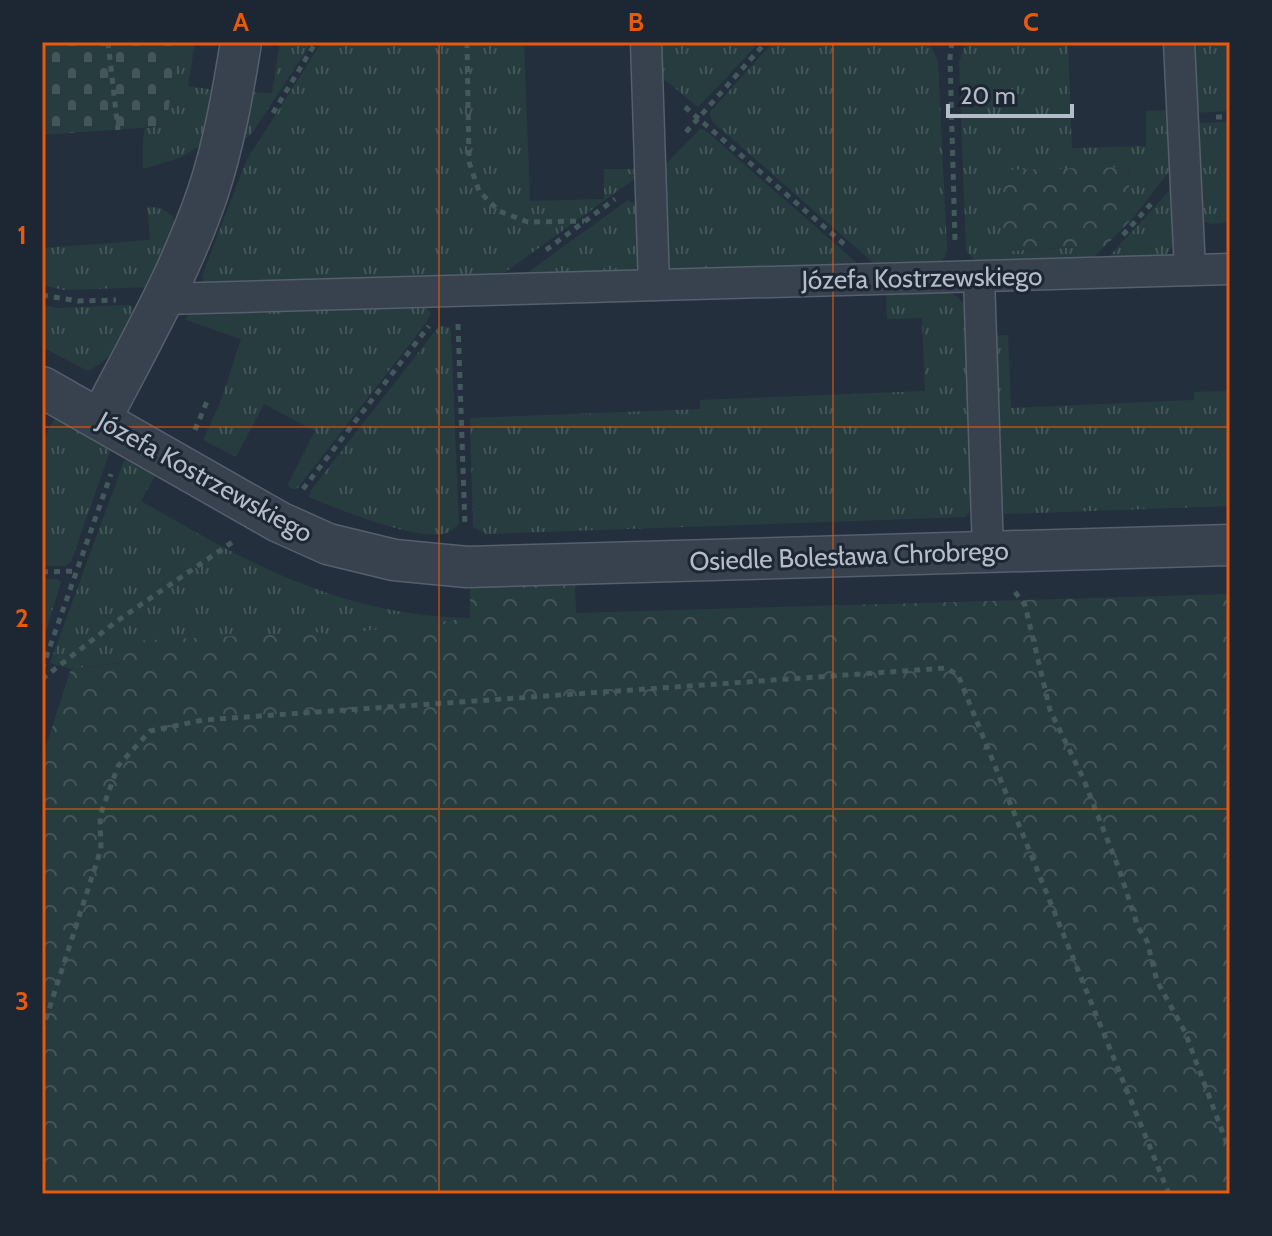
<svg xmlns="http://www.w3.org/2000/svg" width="1272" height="1236" font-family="Cabin,sans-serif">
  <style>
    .grass { fill: url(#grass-tufts) }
    .forest { fill: url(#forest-crowns) }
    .cemetery { fill: url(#cemetery-stones) }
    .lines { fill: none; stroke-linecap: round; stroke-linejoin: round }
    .pedestrian-casing { stroke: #565f6c; stroke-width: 33 }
    .minor-casing { stroke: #565f6c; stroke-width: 43 }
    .path { stroke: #44595c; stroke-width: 5; stroke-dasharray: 6 6; stroke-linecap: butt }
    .pedestrian { stroke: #38414e; stroke-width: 30 }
    .minor { stroke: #38414e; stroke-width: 40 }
    .grid { fill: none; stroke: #e8590c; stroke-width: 2; stroke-opacity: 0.55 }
    .labels { text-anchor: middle; stroke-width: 6; stroke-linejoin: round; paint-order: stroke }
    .street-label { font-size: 26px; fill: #b4bcc9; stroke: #1d2633 }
    .neatline { fill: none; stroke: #e8590c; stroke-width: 3 }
    .grid-label { font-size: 26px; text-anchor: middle; font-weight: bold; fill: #e8590c }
  </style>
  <defs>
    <pattern id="grass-tufts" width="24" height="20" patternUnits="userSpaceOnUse" patternTransform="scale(2)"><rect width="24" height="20" fill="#263c3f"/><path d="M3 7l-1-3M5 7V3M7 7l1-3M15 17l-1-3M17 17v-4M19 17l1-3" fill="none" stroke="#435659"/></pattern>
    <pattern id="forest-crowns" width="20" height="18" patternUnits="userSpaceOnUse" patternTransform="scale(2)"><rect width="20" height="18" fill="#263c3f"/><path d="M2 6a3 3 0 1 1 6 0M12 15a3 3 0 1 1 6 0" fill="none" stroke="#435659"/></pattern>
    <pattern id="cemetery-stones" width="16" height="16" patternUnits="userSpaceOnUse" patternTransform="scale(2)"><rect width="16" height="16" fill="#263c3f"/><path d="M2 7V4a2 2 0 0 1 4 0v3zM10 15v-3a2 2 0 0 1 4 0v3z" fill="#435659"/></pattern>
  </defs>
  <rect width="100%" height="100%" fill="#242f3e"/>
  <g class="grass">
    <polygon points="179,42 195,42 188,86 216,90 202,144 182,157 143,169 143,140 145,128 166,126"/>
    <polygon points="280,42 312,42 250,136 235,143 245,92 272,93"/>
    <polygon points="322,42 524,42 530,201 604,199 604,169 636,169 637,177 493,281 204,285 202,276 246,161"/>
    <polygon points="752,42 755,47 698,107 658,74 657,44"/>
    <polygon points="773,42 929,42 938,61 947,250 945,257 935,266 878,267 713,122 710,116 712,110"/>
    <polygon points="966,42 1068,42 1072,148 1146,146 1146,111 1170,110 1172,168 1132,219 1128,167 1004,251 1105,246 1088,263 981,266 966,251 959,62"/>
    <polygon points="1191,42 1230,42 1230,111 1193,113"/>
    <polygon points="1230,122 1230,222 1211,224 1203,221 1198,211 1194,123"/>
    <polygon points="700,129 705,130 865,270 675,276 663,263 660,170"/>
    <path d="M1169,191L1173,193C1174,215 1184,255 1153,261C1140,264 1121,260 1107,259Z"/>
    <polygon points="628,200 640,206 641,260 629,278 510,285"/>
    <polygon points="147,206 162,209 173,216 175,227 149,287 64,290 42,285 42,248 150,240"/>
    <path d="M940,290C952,293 960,297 966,308L974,507L965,517L486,534L473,527L470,418L700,409V400L925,391L922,318L887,319L886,296L891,292Z"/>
    <polygon points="416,304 426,307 431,314 426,323 296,490 287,486 315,431 264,404 236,457 203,440 220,403 241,339 186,320 189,310"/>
    <path d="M42,305L58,308L130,305L135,310C123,336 115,358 88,371L42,347Z"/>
    <path d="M439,326L449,327L451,333L459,524C454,528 450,533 443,534C412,539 340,510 309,497L311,490Z"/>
    <polygon points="1008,335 1011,408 1194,400 1194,392 1230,391 1230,506 1006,514 1000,511 989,336"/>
    <polygon points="55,418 110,451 71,562 65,566 42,566 42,441"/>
    <path d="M130,460L156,474L141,501C250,564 340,615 470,618L71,669L50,663L124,461Z"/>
    <polygon points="42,579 57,579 61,582 42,644"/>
  </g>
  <g class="forest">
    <polygon points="1128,167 1132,219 1105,246 1003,251 1001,170"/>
    <polygon points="575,585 576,613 1230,594 1230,1194 42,1194 42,758 71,669 120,663 132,641 316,632 332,635 470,618 470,587"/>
  </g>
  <polygon class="cemetery" points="42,42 179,42 166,126 42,135"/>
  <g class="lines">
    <defs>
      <g id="pedestrian">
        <polyline points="646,42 654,285"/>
        <polyline points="1179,42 1190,270"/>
        <polyline points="979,277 988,552"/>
        <polyline points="164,299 1230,269"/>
      </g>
      <g id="minor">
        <polyline points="42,387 279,522 328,544 394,560 467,567 1230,545"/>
        <path d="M100,420C139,345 181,272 208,192C224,144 233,92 241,42"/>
      </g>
    </defs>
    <use href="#pedestrian" class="pedestrian-casing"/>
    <use href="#minor" class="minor-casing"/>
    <g class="path">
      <polyline points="108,42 118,130"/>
      <polyline points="467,42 469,162 479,191 499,211 528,222 584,221"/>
      <polyline points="952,42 950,58 955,240"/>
      <polyline points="685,107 844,244"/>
      <polyline points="273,113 316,42"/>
      <polyline points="1216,117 1230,117"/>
      <polyline points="686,132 766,42"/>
      <polyline points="1123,235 1151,204"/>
      <polyline points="546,250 615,199"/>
      <polyline points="42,295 78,301 116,300"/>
      <polyline points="458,324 465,526"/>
      <polyline points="195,430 208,399"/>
      <polyline points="303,489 429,326"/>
      <polyline points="42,572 77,571"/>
      <polyline points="1015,592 1025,605 1050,710 1083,778 1119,869 1138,927 1147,941 1157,981 1185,1032 1230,1152"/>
      <polyline points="42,669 111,474"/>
      <polyline points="42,679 117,621 234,541"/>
      <polyline points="42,1031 101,849 100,816 118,766 150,731 203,720 946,668 958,675 1169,1194"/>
    </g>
    <use href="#pedestrian" class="pedestrian"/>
    <use href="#minor" class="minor"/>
  </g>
  <path class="grid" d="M439,42V1194M833,42V1194M42,427H1230M42,809H1230"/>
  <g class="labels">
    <g class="street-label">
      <text transform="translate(922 278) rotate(-1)" y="9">Józefa Kostrzewskiego</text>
      <text transform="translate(205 477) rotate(29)" y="9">Józefa Kostrzewskiego</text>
      <text transform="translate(849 556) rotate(-2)" y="9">Osiedle Bolesława Chrobrego</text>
    </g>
  </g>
  <rect width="1272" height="1236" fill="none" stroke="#1d2633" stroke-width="88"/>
  <path d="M948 104v12h124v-12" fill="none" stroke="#b4bcc9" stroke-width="4"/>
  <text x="960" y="104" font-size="24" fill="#b4bcc9" stroke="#1d2633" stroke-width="6" paint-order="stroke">20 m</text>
  <rect x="44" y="44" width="1184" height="1148" class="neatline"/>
  <g class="grid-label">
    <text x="241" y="31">A</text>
    <text x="636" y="31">B</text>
    <text x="1031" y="31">C</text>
    <text x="22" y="244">1</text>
    <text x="22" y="627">2</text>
    <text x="22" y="1010">3</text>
  </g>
</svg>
